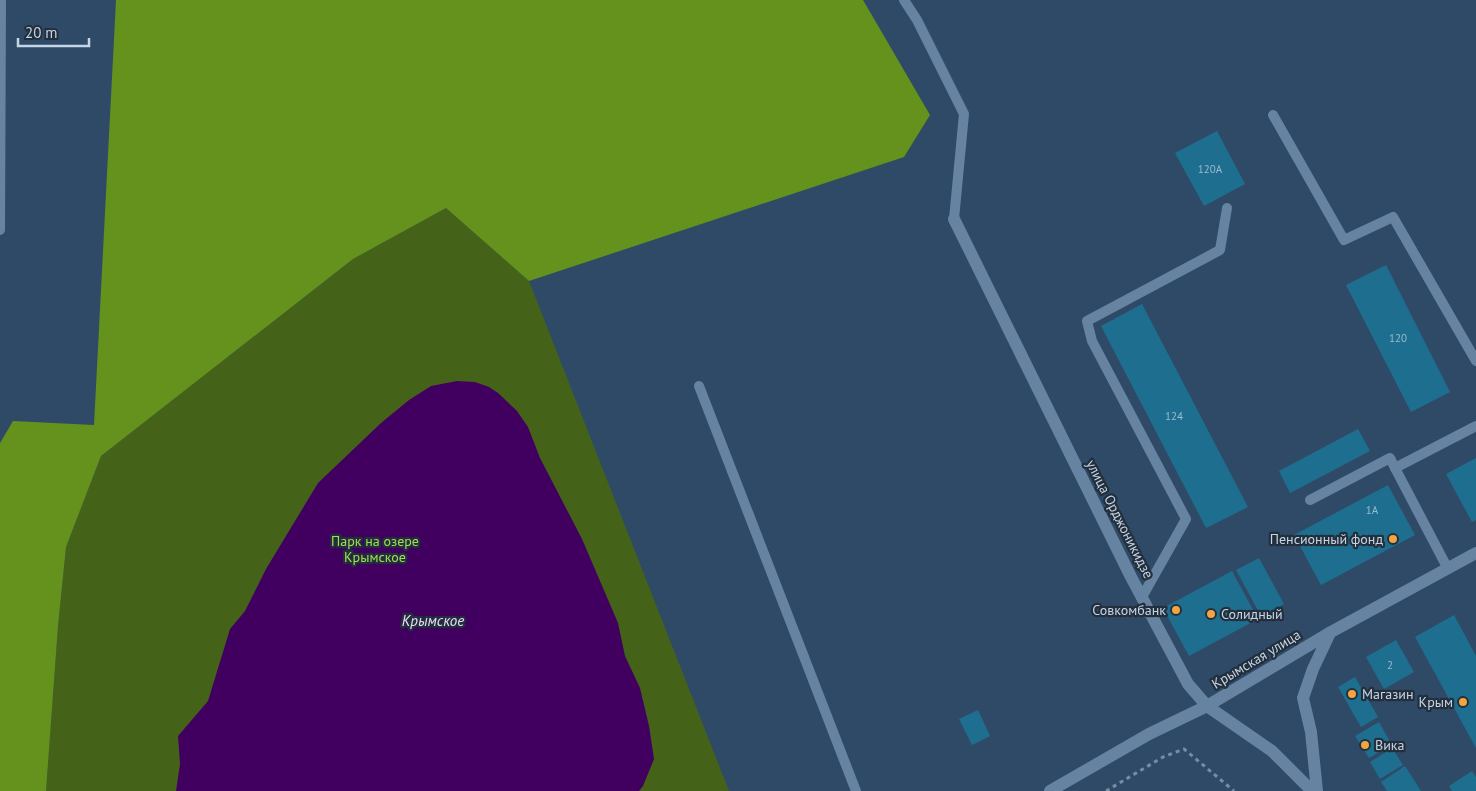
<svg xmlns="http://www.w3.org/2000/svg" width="1476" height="791" font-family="'PT Sans',sans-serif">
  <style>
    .green { fill: #446319 }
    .forest { fill: #64921d }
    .water { fill: #410060 }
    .building { fill: #1e6f8f }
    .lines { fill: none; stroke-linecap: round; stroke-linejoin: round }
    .path { stroke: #778da4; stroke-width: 3; stroke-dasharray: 4 4; stroke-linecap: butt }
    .lane { stroke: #6684a2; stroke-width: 10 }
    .street { stroke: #6684a2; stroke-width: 12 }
    .secondary { stroke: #6684a2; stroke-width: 12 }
    .poi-dot { fill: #f2a541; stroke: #232f3c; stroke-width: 2 }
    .labels { text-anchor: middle; stroke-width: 4.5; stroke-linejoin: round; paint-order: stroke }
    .number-label { font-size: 11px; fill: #9bbcd0 }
    .street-label { font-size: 14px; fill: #c5d5e6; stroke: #232f3c }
    .poi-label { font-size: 14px; fill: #c5d5e6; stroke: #232f3c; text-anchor: end }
    .park-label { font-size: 14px; fill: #a2de53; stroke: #232f3c }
    .water-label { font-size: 15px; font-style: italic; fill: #eadcf5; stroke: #232f3c }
  </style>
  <rect width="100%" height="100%" fill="#2e4a66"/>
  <polygon class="green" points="446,208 529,281 729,791 46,791 58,626 66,547 101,456 353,259"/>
  <polygon class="forest" points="116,0 863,0 930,115 904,157 529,281 446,208 353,259 101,456 66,547 58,626 46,791 0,791 0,443 13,421 94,425"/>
  <polygon class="water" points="457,381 475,382 489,387 498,393 517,411 528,427 540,458 582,539 618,623 625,656 640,688 649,726 654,759 643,786 639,791 176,791 180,764 178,736 208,701 230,629 245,611 266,569 318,483 381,423 409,400 431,386"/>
  <g class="building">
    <polygon points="1217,131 1245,184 1204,206 1175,153"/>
    <polygon points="1386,265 1450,392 1411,412 1346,285"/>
    <polygon points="1142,304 1248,507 1206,528 1101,326"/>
    <polygon points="1358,429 1370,451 1290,493 1279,471"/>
    <polygon points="1476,458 1476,520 1472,522 1446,474"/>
    <polygon points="1388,485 1415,535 1321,585 1294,535"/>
    <polygon points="1259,558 1284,604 1261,616 1236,570"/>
    <polygon points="1232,571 1258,619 1189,656 1163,608"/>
    <polygon points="1454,615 1476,656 1476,748 1415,637"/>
    <polygon points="1396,640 1414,672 1384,689 1366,657"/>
    <polygon points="1355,677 1378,717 1361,727 1338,687"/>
    <polygon points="978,710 990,736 972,745 959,719"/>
    <polygon points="1379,722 1392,745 1369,758 1355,736"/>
    <polygon points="1392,748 1403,765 1380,779 1370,762"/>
    <polygon points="1405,766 1421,791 1387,791 1381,782"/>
    <polygon points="1472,771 1476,777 1476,791 1452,791 1449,786"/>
  </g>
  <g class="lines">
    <polyline class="path" points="1106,791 1163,757 1184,749 1234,791"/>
    <g class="lane">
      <polyline points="904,0 917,20 964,114 954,219"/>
      <polyline points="1273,115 1344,240 1393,217 1476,361"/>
      <polyline points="0,230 1,0"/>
      <polyline points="699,386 856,791"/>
      <polyline points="1310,500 1390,458 1395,468"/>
      <polyline points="1448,569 1395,468 1476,426"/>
      <polyline points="1142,597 1186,519 1092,341 1087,321 1220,250 1227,208"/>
    </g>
    <g class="street">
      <polyline points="954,219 1131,577 1188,684 1207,706 1331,632 1476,553"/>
      <polyline points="1317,791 1311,732 1303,698 1313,669 1330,633"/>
    </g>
    <polyline class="secondary" points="1050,791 1149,734 1207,706 1272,751 1312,791"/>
  </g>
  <g class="poi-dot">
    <circle cx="1393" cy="539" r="5"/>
    <circle cx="1176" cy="610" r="5"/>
    <circle cx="1211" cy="614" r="5"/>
    <circle cx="1352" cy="694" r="5"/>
    <circle cx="1463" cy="702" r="5"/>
    <circle cx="1365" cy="745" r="5"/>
  </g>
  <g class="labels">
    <g class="number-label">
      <text x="1210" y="173">120А</text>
      <text x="1398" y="342">120</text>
      <text x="1174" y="420">124</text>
      <text x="1372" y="514">1А</text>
      <text x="1390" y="669">2</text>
    </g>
    <g class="street-label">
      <text transform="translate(1120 519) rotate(63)" y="5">улица Орджоникидзе</text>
      <text transform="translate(1256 659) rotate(-31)" y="5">Крымская улица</text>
    </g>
    <g class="poi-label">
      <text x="1383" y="544">Пенсионный фонд</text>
      <text x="1166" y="615">Совкомбанк</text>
      <text x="1221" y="619" text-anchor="start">Солидный</text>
      <text x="1362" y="699" text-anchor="start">Магазин</text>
      <text x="1453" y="707">Крым</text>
      <text x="1375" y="750" text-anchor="start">Вика</text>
    </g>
    <g class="park-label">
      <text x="375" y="546">Парк на озере<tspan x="375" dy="16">Крымское</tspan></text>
    </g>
    <g class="water-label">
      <text x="433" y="626">Крымское</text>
    </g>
  </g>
  <path d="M18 38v8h71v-8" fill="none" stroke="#c5d5e6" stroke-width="2.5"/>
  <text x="25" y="38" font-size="15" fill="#c5d5e6" stroke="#232f3c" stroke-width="4" paint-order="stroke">20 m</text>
</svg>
